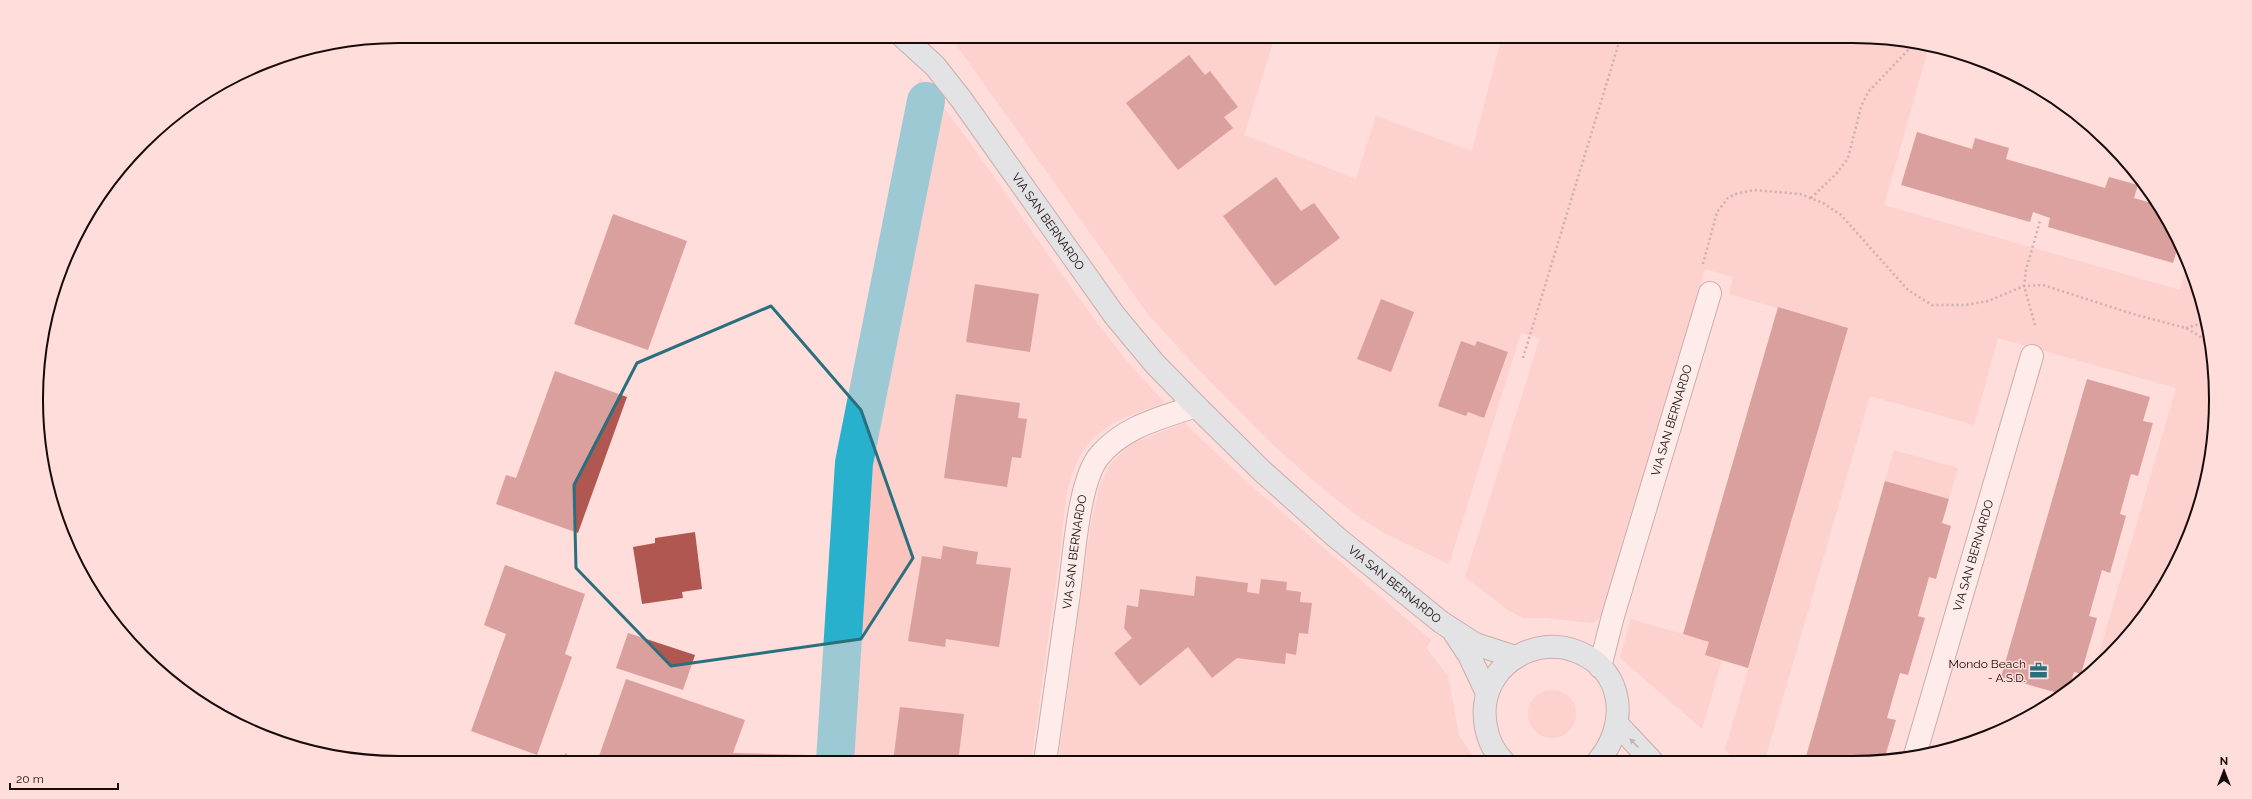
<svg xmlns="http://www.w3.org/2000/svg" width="2252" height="799" font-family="Raleway,sans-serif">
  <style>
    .green { fill: #fac3be }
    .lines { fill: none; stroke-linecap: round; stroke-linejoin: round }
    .canal { stroke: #27b1cc; stroke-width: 38 }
    .building { fill: #b05752 }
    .street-casing { stroke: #917472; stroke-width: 24 }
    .secondary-casing { stroke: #917472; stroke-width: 24 }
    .path { stroke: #927b79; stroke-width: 2.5; stroke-dasharray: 2 3; stroke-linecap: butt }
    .street { stroke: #fff; stroke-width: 22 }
    .secondary { stroke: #c3e8f0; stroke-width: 22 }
    .oneway { fill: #758589 }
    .marked { fill: none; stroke: #2a6f7e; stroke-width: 3; stroke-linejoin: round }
    .labels { text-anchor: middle; stroke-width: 3; stroke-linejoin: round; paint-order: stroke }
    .street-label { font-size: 12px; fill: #160c0b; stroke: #feddda }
    .poi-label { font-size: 12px; fill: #160c0b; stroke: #feddda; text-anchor: end }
    .rim { fill: none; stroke: #160c0b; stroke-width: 2 }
  </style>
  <rect width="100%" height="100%" fill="#feddda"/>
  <g class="green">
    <polygon points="950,36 1252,36 1273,43 1244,135 1356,179 1376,116 1472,151 1502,36 1852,36 1907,43 1928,50 1884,205 2180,290 2187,262 2197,282 2213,352 2215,423 2204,493 2167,581 2094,671 2176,388 1998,338 1974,425 1870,396 1765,760 1737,760 1725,750 1847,328 1729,294 1733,277 1705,269 1601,616 1593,623 1546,618 1523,618 1508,610 1465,577 1540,338 1521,333 1449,564 1386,534 1360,518 1317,484 1267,439 1197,368 1147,313"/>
    <path d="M920,77C989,163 1046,258 1115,346C1130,366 1148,384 1165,403C1134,413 1102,423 1083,451C1064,480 1064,521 1060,554C1050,623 1041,692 1031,762H825L845,453Z"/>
    <polygon points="1184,423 1248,483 1431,640 1426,648 1448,676 1459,735 1476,761 1058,762 1090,529 1099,487 1111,463 1129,445"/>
    <polygon points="1894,450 1958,468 1949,499 1885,481"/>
    <polygon points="1631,619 1709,642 1722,660 1702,729 1620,658"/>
    <circle cx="1552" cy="714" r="24"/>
  </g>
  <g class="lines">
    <polyline class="canal" points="835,762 854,463 926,101"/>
  </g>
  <g class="building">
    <polygon points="1704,36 1726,36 1724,43"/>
    <polygon points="1189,55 1205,75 1210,71 1238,107 1224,117 1233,128 1178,170 1126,103"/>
    <polygon points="1917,132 1972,149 1975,138 2009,148 2006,159 2105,188 2109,177 2138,185 2134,198 2158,205 2167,218 2179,243 2173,263 2048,227 2050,218 2033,212 2030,222 1901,185"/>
    <polygon points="1276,177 1301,211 1314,203 1340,238 1275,286 1223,216"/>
    <polygon points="613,214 687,241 648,350 574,324"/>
    <polygon points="975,284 1039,294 1030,352 966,342"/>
    <polygon points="1381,299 1414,312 1391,372 1357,359"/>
    <polygon points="1778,307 1848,328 1748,668 1705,655 1709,642 1683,634"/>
    <polygon points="1461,341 1475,346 1477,341 1508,352 1484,418 1468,412 1466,416 1438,406"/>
    <polygon points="555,371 627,397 578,533 496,504 506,475 516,478"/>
    <polygon points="2087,379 2150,397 2143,421 2153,423 2138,476 2131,474 2120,514 2126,516 2110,573 2102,570 2089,616 2097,618 2081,674 2074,672 2069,688 2061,694 2001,677"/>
    <polygon points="956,394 1020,403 1018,418 1027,419 1021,458 1012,457 1007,487 944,478"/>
    <polygon points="1885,481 1949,499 1942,523 1951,526 1936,579 1929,577 1918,616 1925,618 1908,675 1900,673 1887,718 1896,720 1884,760 1805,760"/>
    <polygon points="695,532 702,589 682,592 683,598 642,604 633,547 655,543 655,538"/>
    <polygon points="943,546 978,552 976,564 1011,568 999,647 946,639 945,647 908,641 922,556 941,559"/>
    <polygon points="505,565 585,594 565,654 572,657 537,755 471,731 506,634 484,625"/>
    <polygon points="1196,576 1248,583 1247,592 1259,594 1261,579 1287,582 1286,590 1301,592 1300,602 1312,603 1308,634 1299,633 1296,655 1286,653 1285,664 1237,658 1212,678 1188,647 1140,686 1114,653 1132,638 1124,628 1127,605 1138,607 1140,589 1194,596"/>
    <polygon points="628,633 695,655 683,690 616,668"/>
    <polygon points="626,679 745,720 733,753 809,755 809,762 607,763 598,759"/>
    <polygon points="900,707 964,714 958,762 893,762"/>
  </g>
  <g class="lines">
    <defs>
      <g id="street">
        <path id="s1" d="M1600,667L1613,616L1710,293"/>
        <path id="s2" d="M1915,755L2032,356"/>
        <path id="s3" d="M1045,762C1053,705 1061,649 1069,593C1074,559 1078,480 1100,455C1125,426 1161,418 1196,406"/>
      </g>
      <g id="secondary">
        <path id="s4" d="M902,36L935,66L961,99L1115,316L1155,364L1196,406L1262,471L1336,537L1441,622L1475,644L1515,657"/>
        <polyline points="1455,634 1469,655 1487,693"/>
        <polyline points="1618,725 1651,760"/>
        <path d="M1503,761C1489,747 1483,725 1485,705C1490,662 1537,635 1578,652C1625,671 1628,725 1599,760"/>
      </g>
    </defs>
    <use href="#street" class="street-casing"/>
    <use href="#secondary" class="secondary-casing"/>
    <g class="path">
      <polyline points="1811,198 1837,173 1848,158 1861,107 1868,92 1914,44"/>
      <polyline points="1703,264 1717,212 1728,198 1735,194 1754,190 1800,194 1823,203 1841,215 1908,290 1932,305 1966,305 1988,301 2024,286 2043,285 2133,314 2186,328 2198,335 2212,347"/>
      <polyline points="2035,325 2024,286 2026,270 2040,221"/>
      <polyline points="2186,328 2206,322"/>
      <polyline points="1523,358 1621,36"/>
      <polyline points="542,763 543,761 568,754"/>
    </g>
    <use href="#street" class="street"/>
    <use href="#secondary" class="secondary"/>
  </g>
  <defs><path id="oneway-solid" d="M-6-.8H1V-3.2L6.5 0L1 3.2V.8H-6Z"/></defs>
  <use class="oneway" href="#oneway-solid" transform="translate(1634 743) rotate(-133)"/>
  <path d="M0 0H2252V799H0ZM771,306L861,410L913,558L861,639L671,666L576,568L574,485L637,363Z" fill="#feddda" fill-opacity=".55" fill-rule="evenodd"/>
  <path class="marked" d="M771,306L861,410L913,558L861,639L671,666L576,568L574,485L637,363Z"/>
  <defs>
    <symbol id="office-bare" viewBox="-9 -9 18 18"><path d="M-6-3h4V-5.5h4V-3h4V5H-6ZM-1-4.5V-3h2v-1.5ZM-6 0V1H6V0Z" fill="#2a6f7e" stroke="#feddda" stroke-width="2.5" paint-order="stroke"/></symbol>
  </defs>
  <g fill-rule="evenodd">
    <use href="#office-bare" x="2026" y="658" width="25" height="25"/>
  </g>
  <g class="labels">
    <g class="street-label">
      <text dy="4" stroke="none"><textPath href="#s4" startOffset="237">VIA SAN BERNARDO</textPath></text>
      <text dy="4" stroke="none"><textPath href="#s1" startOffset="257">VIA SAN BERNARDO</textPath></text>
      <text dy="4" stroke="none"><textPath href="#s3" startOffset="212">VIA SAN BERNARDO</textPath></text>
      <text dy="4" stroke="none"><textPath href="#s2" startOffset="208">VIA SAN BERNARDO</textPath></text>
      <text dy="4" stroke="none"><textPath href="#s4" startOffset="741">VIA SAN BERNARDO</textPath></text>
    </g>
    <g class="poi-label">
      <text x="2026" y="668">Mondo Beach<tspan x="2026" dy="14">- A.S.D.</tspan></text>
    </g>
  </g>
  <path d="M0 0H2252V799H0ZM399 43H1853A356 356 0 0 1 2209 399V400A356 356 0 0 1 1853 756H399A356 356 0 0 1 43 400V399A356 356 0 0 1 399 43Z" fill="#feddda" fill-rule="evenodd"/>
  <path class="rim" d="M399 43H1853A356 356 0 0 1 2209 399V400A356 356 0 0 1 1853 756H399A356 356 0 0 1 43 400V399A356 356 0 0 1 399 43Z"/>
  <g transform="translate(2224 771)" stroke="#feddda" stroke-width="3" paint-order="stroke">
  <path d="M0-3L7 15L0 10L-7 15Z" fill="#160c0b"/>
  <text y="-6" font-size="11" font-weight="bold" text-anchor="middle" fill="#160c0b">N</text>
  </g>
  <path d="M10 783v6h108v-6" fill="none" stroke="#160c0b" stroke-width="2"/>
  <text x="16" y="783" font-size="12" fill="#160c0b" stroke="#feddda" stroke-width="3" paint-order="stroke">20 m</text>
</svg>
